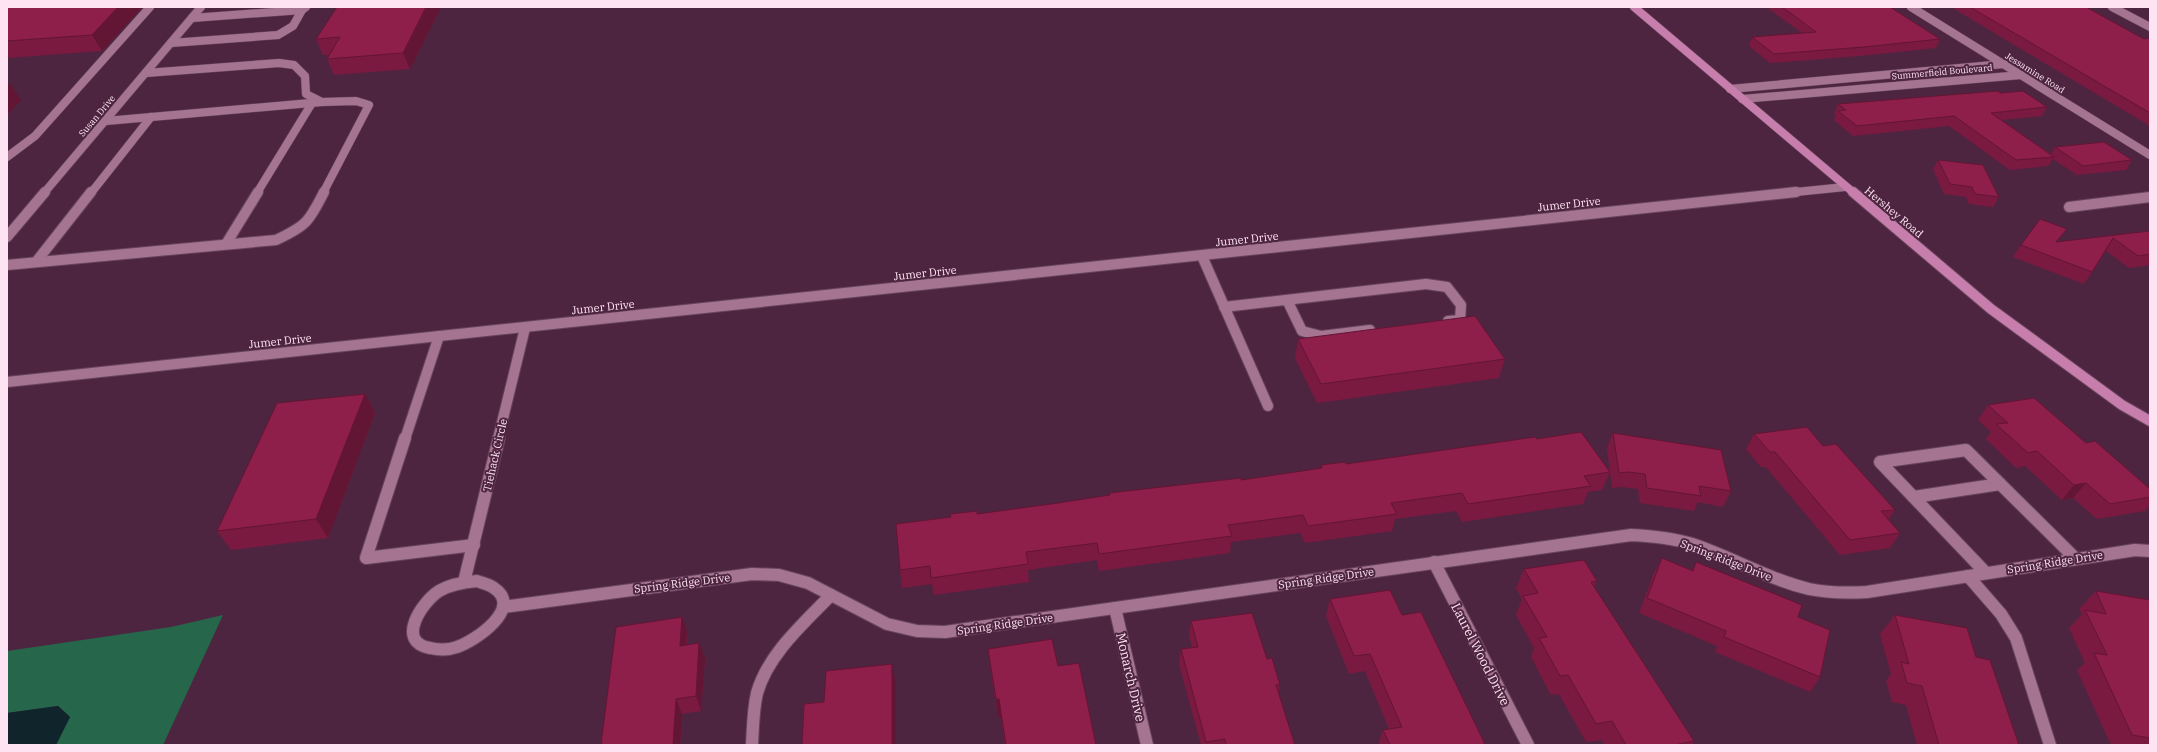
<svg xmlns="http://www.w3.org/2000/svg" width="2157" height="752" font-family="'IBM Plex Serif',serif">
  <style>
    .green { fill: #26664a }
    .water { fill: #0f242b }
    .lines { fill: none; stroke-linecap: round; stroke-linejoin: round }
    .minor-far2-casing { stroke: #67445b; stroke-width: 9 }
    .minor-far1-casing { stroke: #67445b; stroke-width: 12 }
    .minor-casing { stroke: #67445b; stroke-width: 14 }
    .major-far1-casing { stroke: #67445b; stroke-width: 9 }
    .major-casing { stroke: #67445b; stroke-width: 12 }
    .minor-far2 { stroke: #a47491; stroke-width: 8 }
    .minor-far1 { stroke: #a47491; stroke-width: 10 }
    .minor { stroke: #a47491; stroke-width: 12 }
    .major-far1 { stroke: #c87ead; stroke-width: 8 }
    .major { stroke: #c87ead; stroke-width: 10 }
    .wall { fill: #7a1a40 }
    .shaded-wall { fill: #631534 }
    .building { fill: #8e1e4a; stroke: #631534 }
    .labels { text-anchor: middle; stroke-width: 4; stroke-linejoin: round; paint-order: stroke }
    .far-street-label { font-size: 9px; fill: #fee3f2; stroke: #4e2540 }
    .street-label { font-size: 11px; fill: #fee3f2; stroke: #4e2540 }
    .near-street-label { font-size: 13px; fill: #fee3f2; stroke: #4e2540 }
  </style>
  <rect width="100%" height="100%" fill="#4e2540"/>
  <polygon class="green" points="223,615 163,745 56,745 70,717 58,706 7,713 7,651 171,627"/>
  <polygon class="water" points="58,706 70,717 56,745 7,745 7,713"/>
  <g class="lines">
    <defs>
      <g id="minor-far2">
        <polyline points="1911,7 2150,155"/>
        <polyline points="2112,7 2150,27"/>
        <polyline points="192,18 302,10 306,7"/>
        <polyline points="171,43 278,35 293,26 302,10"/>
        <polyline points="146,73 279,63 294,65 305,76 306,94 322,102 356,101 369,105 323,193"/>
        <polyline points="1730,89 2004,64"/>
        <polyline points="1742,99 2021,75"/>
        <polyline points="106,121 322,102"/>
        <polyline points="7,157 35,136 150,7"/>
        <polyline points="44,193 201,7"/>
        <polyline points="91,193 151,117"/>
        <polyline points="257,193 312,103"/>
        <polyline points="1786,193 1845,187"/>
      </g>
      <g id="minor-far1">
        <polyline points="2069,207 2150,197"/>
        <polyline points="7,237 45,192"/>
        <polyline points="226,244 258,192"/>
        <polyline points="1202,256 1268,406"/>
        <polyline points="36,262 91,192"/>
        <path d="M7,265L276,240C306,226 309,222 324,192"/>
        <polyline points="1287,300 1302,331 1321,336 1370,330"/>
        <polyline points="1224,307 1426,284 1447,287 1461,305 1460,320 1448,321"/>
        <polyline points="7,382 1796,192"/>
        <polyline points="405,439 439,336"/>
        <polyline points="498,439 525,328"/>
      </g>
      <g id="minor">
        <polyline points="405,438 366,558 474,545"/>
        <polyline points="1914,497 2000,484"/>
        <polyline points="1434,562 1528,745"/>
        <polyline points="1986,573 1880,462 1966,450 2076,559"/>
        <polyline points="1968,576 2001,614 2016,638 2050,745"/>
        <path d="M477,581C482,583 489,584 494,588C524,608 475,641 457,647C449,650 439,650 430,648C395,642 422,602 439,591C451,584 464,582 477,581Z"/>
        <polyline points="464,582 499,438"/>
        <path d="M503,607L752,574L779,575L808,583L887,624L917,631L945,632L1631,535C1651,536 1672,538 1692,544C1731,557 1768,579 1809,589C1828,593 1848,593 1867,592L2135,550L2150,551"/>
        <polyline points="1115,608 1147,745"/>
        <path d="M752,745C753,727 753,710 757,693C768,654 804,623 831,595"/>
      </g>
      <polyline id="major-far1" points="1634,7 1854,193"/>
      <polyline id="major" points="1853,192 1991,309 2122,405 2150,421"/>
    </defs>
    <use href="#minor-far2" class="minor-far2-casing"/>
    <use href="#minor-far1" class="minor-far1-casing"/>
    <use href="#minor" class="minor-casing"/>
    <use href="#major-far1" class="major-far1-casing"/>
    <use href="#major" class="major-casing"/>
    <use href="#minor-far2" class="minor-far2"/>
    <use href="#minor-far1" class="minor-far1"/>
    <use href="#minor" class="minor"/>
    <use href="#major-far1" class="major-far1"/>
    <use href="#major" class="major"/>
  </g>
  <g class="wall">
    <polygon points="7,7 142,7 102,51 7,58"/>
    <polygon points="441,7 410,69 334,75 327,59 329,55 323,55 316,39"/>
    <polygon points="1770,7 1890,7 1940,39 1936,48 1860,56 1770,63 1749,46 1752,37 1802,33 1769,9"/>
    <polygon points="1951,7 2086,7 2144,39 2150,39 2150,126"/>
    <polygon points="2001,93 2047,107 2042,116 2002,120 2051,154 2055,147 2132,160 2126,170 2077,175 2053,159 2048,166 2010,170 1949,126 1853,136 1834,120 1836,115 1834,114 1838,104"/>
    <polygon points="1938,160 1999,197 1993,207 1969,204 1966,197 1944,194 1933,169"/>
    <polygon points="2150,231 2150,265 2129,268 2106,251 2084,284 2013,257 2021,245 2057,242"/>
    <polygon points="1298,339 1505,359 1499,378 1317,403 1295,358"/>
    <polygon points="365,394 375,413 328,538 231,550 217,531"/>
    <polygon points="1988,405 2086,443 2150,489 2150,505 2145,511 2097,519 2073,498 2062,500 2025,466 2016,468 1986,439 1991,432 1978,420"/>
    <polygon points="1613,433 1731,491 1723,507 1698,502 1694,511 1640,503 1638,489 1622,487 1612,488 1607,448"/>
    <polygon points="1754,434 1823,446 1895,510 1888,520 1900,533 1890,548 1840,555 1766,467 1761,467 1746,449"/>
    <polygon points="1537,439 1610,472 1602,490 1588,492 1583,504 1462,522 1456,511 1395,519 1392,531 1305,543 1300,533 1231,542 1230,553 1099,571 1097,560 1028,570 1029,582 934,595 932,584 902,588 900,570 977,514 1058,503 1109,496 1109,493 1241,480 1320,469 1321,465 1346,464"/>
    <polygon points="1662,558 1692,570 1696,562 1798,617 1820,677 1810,692 1715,652 1717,646 1639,613 1654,573"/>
    <polygon points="1524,569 1597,581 1594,587 1694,741 1692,745 1605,745 1602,740 1586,742 1559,694 1551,695 1531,657 1534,648 1516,615 1522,599 1516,588"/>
    <polygon points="2096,591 2150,600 2150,745 2111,745 2077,670 2085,663 2069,628 2082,614 2079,609"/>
    <polygon points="1330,599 1402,615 1485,744 1484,745 1378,745 1383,730 1389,729 1365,671 1349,674 1326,616"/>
    <polygon points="1895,615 1976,657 2019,745 1917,745 1906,705 1892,702 1886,681 1891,674 1880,634"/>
    <polygon points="682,617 687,632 687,645 699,643 705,658 701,711 682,714 680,745 601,745 601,744"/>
    <polygon points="1191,621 1267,659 1280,685 1278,694 1295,745 1201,745 1179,664 1181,649 1192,647 1189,636"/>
    <polygon points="988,649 1058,666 1096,745 1005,745 1001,717 998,718 990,667"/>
  </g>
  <g class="shaded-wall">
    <polygon points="118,7 142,7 102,51 92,35"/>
    <polygon points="426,7 441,7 410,69 403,53"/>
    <polygon points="10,83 21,100 7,115 7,86"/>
    <polygon points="365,394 375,413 328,538 316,519"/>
    <polygon points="2086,483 2073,498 2062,500 2074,485"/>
    <polygon points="682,617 687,632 685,661 680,646"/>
    <polygon points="699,643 705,658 701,711 696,696"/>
    <polygon points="892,664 896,683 896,745 892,745"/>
    <polygon points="676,699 682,714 680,745 673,745"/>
    <polygon points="996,699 999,699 1001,717 998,718"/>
  </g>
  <g class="building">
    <polygon points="7,7 118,7 92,35 7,41"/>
    <polygon points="337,7 426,7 403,53 327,59 340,37 316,39"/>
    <polygon points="1782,7 1890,7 1940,39 1864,47 1774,54 1752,37 1816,32"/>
    <polygon points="1970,7 2086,7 2144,39 2148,38 2150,39 2150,113"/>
    <polygon points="1997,91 2001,93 2023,91 2047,107 1991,113 2054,157 2016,160 1954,116 1857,126 1838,111 1846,110 1838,104"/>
    <polygon points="2104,142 2132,160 2083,166 2055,147"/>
    <polygon points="1938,160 1983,165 1999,197 1975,194 1972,187 1950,184"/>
    <polygon points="2040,219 2067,229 2056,242 2150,231 2150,254 2138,256 2113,238 2092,272 2021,245"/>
    <polygon points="1475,316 1505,359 1321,384 1298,339"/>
    <polygon points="365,394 316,519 217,531 277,403"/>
    <polygon points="2034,398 2086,443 2095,441 2150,489 2150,497 2110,504 2086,483 2074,485 2037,451 2028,453 1996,424 2008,423 1988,405"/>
    <polygon points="1807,427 1823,446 1836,444 1895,510 1881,511 1900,533 1850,540 1775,452 1770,452 1754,434"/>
    <polygon points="1581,432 1610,472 1584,476 1591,486 1468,504 1462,493 1391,503 1397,514 1308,526 1303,515 1228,525 1232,536 1099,554 1097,543 1026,552 1028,564 931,578 930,566 900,570 896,524 951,517 950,514 977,511 977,514 1058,503 1110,495 1109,493 1241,478 1241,480 1322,468 1321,465 1345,462 1346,464 1535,437 1537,439"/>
    <polygon points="1613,433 1721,450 1731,491 1699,486 1701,496 1647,488 1645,474 1628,472 1619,473"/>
    <polygon points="1662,558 1693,571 1696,562 1802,605 1798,617 1830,630 1820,677 1724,637 1726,631 1647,598"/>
    <polygon points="1584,560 1597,581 1591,582 1694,741 1674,745 1626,745 1612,721 1596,724 1568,675 1560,676 1539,638 1547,637 1523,596 1538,593 1524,569"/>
    <polygon points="1390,590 1402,615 1421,612 1485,744 1479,745 1390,745 1383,730 1402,727 1370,654 1354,656 1330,599"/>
    <polygon points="2096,591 2150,600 2150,738 2132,735 2094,653 2107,655 2085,610 2106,614"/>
    <polygon points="1252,613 1267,659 1272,658 1280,685 1276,685 1295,745 1226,745 1225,739 1206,742 1181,649 1198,647 1191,621"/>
    <polygon points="1895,615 1967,628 1976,657 1990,660 2019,745 1939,745 1922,686 1907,683 1901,662 1909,664"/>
    <polygon points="682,617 680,646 699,643 696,696 676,699 673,745 603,745 603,744 601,744 616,627"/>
    <polygon points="1052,639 1058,666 1079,663 1096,745 1006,745 999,699 996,699 988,649"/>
    <polygon points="892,664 892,745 802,745 804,704 824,702 826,671"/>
  </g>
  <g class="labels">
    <g class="far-street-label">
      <text transform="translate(1942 72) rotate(-5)" y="3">Summerfield Boulevard</text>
      <text transform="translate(2035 73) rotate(32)" y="3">Jessamine Road</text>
      <text transform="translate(97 116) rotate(-50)" y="3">Susan Drive</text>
    </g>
    <g class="street-label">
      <text transform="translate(1569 204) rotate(-6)" y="4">Jumer Drive</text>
      <text transform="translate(1894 212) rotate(40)" y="4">Hershey Road</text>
      <text transform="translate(1247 239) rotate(-6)" y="4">Jumer Drive</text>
      <text transform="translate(925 273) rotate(-6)" y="4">Jumer Drive</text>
      <text transform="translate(603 307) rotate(-6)" y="4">Jumer Drive</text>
      <text transform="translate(280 341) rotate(-6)" y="4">Jumer Drive</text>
      <text transform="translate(495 455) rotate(-77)" y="4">Tiehack Circle</text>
      <text transform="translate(1726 560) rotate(21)" y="4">Spring Ridge Drive</text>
      <text transform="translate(2055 562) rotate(-9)" y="4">Spring Ridge Drive</text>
      <text transform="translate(1326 578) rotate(-8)" y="4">Spring Ridge Drive</text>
      <text transform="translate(682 583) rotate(-7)" y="4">Spring Ridge Drive</text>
      <text transform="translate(1005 624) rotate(-8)" y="4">Spring Ridge Drive</text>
    </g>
    <g class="near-street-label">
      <text transform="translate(1481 654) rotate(63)" y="5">Laurel Wood Drive</text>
      <text transform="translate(1131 677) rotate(77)" y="5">Monarch Drive</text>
    </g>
  </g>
  <rect width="2157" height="752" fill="none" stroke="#fee3f2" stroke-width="16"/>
</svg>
